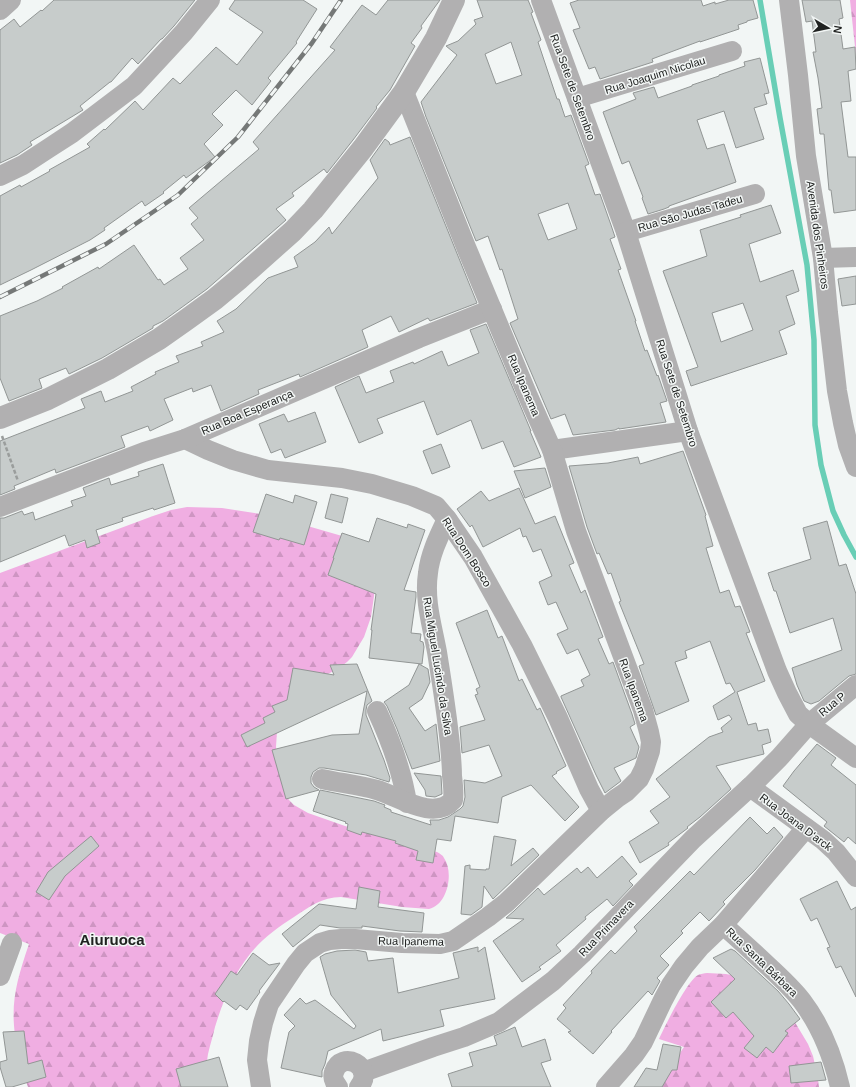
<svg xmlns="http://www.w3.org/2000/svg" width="856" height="1087" font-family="Helvetica,sans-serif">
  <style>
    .forest { fill: url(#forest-firs) }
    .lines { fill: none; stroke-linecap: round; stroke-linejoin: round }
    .stream { stroke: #69ceb6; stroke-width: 5.5 }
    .building { fill: #c7cccb; stroke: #929695; fill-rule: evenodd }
    .path { stroke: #9a9d9c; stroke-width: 2.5; stroke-dasharray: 4 2; stroke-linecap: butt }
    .minor { stroke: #b1b0b1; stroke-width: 20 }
    .tertiary { stroke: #b1b0b1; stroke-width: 22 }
    .rail-casing { stroke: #757877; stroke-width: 4.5 }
    .rail { stroke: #f2f6f5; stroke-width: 3; stroke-dasharray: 9; stroke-linecap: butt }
    .labels { text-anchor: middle; stroke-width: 3; stroke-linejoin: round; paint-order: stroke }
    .street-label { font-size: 11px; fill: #202221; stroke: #f2f6f5 }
    .district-label { font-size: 15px; font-weight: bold; fill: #202221; stroke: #f2f6f5 }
  </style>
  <defs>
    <pattern id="forest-firs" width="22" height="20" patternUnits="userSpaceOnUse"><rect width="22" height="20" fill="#f0aee2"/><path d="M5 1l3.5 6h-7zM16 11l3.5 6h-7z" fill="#ce95c2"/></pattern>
  </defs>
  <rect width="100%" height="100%" fill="#f2f6f5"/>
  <g class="forest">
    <polygon points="850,0 856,0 856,56"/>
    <path d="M187,507L222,508L273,516L349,538L375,577L374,596L371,617L364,637L352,657L347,662L339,668L317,680L277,731L276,747L279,765L285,794L289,800L294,805L308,813L345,826L437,852C440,854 443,855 444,858C454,872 448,905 429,909L402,907L341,897C322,897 309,907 294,917C278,927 262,939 250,954C233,975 223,1001 215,1027C213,1036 210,1045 208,1054C206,1065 207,1076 207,1087H28C24,1077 21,1066 19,1055C8,1011 15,985 29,944L0,933V573L153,516L171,510Z"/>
    <path d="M707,973L726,974L736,976L793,1019L808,1044L813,1056L817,1074L819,1087H657L684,1047L659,1039C665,1026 687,981 698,975C701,974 704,973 707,973Z"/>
  </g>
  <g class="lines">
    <polyline class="stream" points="760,0 780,118 807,265 814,340 815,425 821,465 833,511 844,535 856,557"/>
  </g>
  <g class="building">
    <polygon points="54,0 195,0 174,26 162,39 161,39 138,64 132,58 111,82 110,82 80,106 83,110 30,142 32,145 17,155 0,163 0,30 14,19 20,27 41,10 42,11"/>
    <polygon points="235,0 303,0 317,9 296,42 297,43 268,78 271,81 252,105 236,90 212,114 223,125 204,144 215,157 186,178 184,175 163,192 164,193 145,206 142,201 104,228 105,230 90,240 31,270 0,285 0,196 20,185 21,187 50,171 49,170 90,147 87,144 104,129 105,130 135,101 143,110 173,78 180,84 216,47 237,65 263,32 229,9"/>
    <polygon points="388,0 440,0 421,26 422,28 411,43 415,46 390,90 376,107 377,108 353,140 327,173 324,169 292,193 294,196 276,209 286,220 207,289 163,321 153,326 153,328 102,358 69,374 66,368 39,379 42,388 9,401 0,378 0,316 37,301 63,288 62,287 98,267 99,269 134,245 158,280 160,279 164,285 188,269 180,258 204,240 191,224 198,218 189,208 259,149 253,142 335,50 330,47 362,5 376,15"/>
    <path d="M477,0H528L533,12L531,13L541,40L538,42L557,99H559L565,117L571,115L589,164L585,166L595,195L600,194L611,225L615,237L610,239L621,269L618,270L636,321H635L645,351L647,350L657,376L658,375L667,401L660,403L666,422L619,429V428L615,430L573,435L565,414L551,419L510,323L518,319L502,269L500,270L488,236L476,241L426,117L421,102L457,55L446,46L458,41L476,24L474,20L483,17ZM511,42L522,75L496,84L485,54ZM568,203L577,229L548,240L538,214Z"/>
    <polygon points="579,0 701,0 703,6 715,2 715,4 729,0 753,0 758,18 747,21 747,22 738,25 739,29 700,42 700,41 652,59 653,62 600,79 595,67 589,69 573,30 580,28 570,3"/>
    <polygon points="802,0 840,0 843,18 839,19 843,49 855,47 856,69 848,71 851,101 841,102 848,157 856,157 856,210 834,213 831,190 829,190 824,134 820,134 817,109 822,108 818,78 813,52 816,52 812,21 806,22"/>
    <polygon points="760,58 769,93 764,94 767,104 754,108 764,139 736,148 724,111 697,120 707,149 724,144 736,182 669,206 669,207 664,209 648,214 642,198 643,197 629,161 622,164 603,112 636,99 633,93 654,87 658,98 692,86 692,85 719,76 719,75 745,66 744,62"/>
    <polygon points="410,137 477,303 430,321 428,318 399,332 391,316 362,330 368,347 300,377 299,374 258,390 259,394 221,411 211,385 193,392 192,388 164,399 173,420 150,431 148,426 121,436 125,447 56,473 55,469 14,486 15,489 0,495 0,441 85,408 81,399 101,391 105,402 133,391 131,387 156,374 155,372 179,362 176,356 203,346 201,342 224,332 217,321 236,309 268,278 298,267 294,257 315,242 329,227 332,234 378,178 370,160 385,139 389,142 390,145"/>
    <path d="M771,205L781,233L749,244L760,282L793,270L799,291L786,296L795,324L779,331L787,354L691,386L686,371L698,367L663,271L707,256L700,230L741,217L740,215ZM743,303L753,330L721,342L712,313Z"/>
    <polygon points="856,276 856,304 842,306 838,279"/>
    <polygon points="486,324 531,431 530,431 541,457 514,467 503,441 482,449 471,420 437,435 424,401 377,419 383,433 359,443 335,387 359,376 366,393 394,382 390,371 413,362 414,364 442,351 448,366 479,353 470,330"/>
    <polygon points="315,412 326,442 285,458 281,449 271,453 259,424 284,414 288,422"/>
    <polygon points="441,444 450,467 432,474 423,451"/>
    <polygon points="683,451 706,515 705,516 713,546 706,548 720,593 729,590 735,607 740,606 750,632 746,633 765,681 737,692 748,725 756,723 758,731 768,729 771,742 762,745 764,754 716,766 731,789 700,817 687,827 688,828 668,843 669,845 640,863 629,842 659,823 650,811 670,797 656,779 709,737 723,732 721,728 732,719 729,715 718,720 713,706 735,692 730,683 726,684 710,641 685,651 687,658 675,662 689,701 656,715 639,666 644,664 619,602 621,601 611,573 608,574 599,553 597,554 587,527 569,466 608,463 638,457 640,464"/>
    <polygon points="163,464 175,503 154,510 153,508 122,518 123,521 96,530 100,543 87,548 85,540 69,546 65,535 0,562 0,518 4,518 22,511 24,515 33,512 35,520 73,506 71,501 86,496 83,488 109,478 111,485 139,476 138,472"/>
    <polygon points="545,468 551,487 525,498 514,471"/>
    <polygon points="519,488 535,524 555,516 574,563 569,565 581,593 585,590 603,637 598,639 609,664 613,662 632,714 635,724 630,727 639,747 636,758 614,768 621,781 605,793 596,775 561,697 561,696 584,686 581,680 590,675 578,649 567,654 557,634 568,629 556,602 548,605 539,582 552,576 541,549 533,552 526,536 523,537 520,528 483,547 472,525 470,527 457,509 481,491 489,501"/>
    <polygon points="266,494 293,503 295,495 317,502 304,545 280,538 279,540 253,532"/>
    <polygon points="331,494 348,498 342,523 325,518"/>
    <polygon points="377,518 407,528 408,524 425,530 404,590 416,592 416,597 411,633 421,634 420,641 423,642 424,647 422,664 369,658 372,630 371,630 376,594 328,575 334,558 333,558 342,533 369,542"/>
    <polygon points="827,521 839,566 846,564 856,594 856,674 849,676 819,701 811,704 804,701 797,685 792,668 842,650 833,618 790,633 776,591 774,591 768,573 811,559 803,528"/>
    <polygon points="487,610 498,638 502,636 519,681 522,679 537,710 540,708 566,766 556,772 557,773 552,776 579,807 565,821 531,785 502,797 498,823 455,816 451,841 437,839 433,863 416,860 418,851 395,843 396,841 362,832 361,835 347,830 348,824 345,823 346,822 313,811 320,790 374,801 385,805 384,807 391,810 391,812 431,825 430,820 439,820 448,817 460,809 463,806 465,797 464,780 485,783 502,776 489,745 462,753 460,727 485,720 475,695 478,694 476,689 480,687 456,623"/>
    <polygon points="357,664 372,701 367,705 366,710 366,715 384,760 390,778 389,782 366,775 324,768 319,768 313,772 311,777 311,783 314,787 319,790 286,799 272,750 332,735 359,734 367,691 247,747 241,735 265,723 263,718 275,712 272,706 287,700 293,668 334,675 330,665"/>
    <polygon points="419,664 428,669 430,682 422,699 409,708 425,731 436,724 440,761 412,769 397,729 387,706 384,702 409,685"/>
    <polygon points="817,744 836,758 831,765 856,785 856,844 848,837 844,842 824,826 827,822 783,786 794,771"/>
    <polygon points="414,773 441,776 442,794 435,797 426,796 425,790"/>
    <polygon points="750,817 767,834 774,827 783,837 755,870 723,902 725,904 709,921 700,912 681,931 683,933 660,956 669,965 657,978 660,981 652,995 648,991 611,1031 612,1032 593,1054 568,1032 571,1031 557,1019 566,1008 563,1005 592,973 591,971 611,950 615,954 637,931 634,927 690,871 694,875"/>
    <polygon points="91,836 99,846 65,876 49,900 36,892 48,872"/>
    <polygon points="494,836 516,840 511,866 533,848 539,855 493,899 484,886 482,907 471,915 461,914 465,866 470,865 470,869 486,870 486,869 489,869"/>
    <polygon points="622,856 637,874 629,881 633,885 613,906 607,899 585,917 586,919 556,945 561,951 539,967 541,969 522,982 493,941 524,919 506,918 514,911 538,888 544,895 577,868 581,873 588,867 597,878"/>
    <polygon points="837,881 851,910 856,907 856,997 841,966 836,968 827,948 830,947 817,918 811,921 800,899"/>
    <polygon points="359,887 380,891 378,907 424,913 422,932 400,931 362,926 362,928 340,928 320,925 293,947 282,934 319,904 356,909"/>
    <polygon points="478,947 478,952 485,947 495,999 440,1010 444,1026 383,1041 381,1029 328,1051 325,1064 322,1071 322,1077 281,1068 289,1032 295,1026 284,1015 300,998 306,1004 315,1000 354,1029 356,1026 331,995 320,957 325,954 337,951 355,950 366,952 368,961 393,958 398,993 459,978 453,953"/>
    <polygon points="731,949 735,951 778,991 789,1004 800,1019 785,1031 788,1033 773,1053 766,1047 757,1058 744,1048 754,1036 733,1012 726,1018 711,1002 735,979 713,958"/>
    <polygon points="253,953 269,965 280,963 259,991 260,992 247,1010 240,1005 236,1010 224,1001 223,1002 215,994 231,971 237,975"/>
    <polygon points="515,1027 522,1047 545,1039 551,1060 541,1063 551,1087 452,1087 448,1074 473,1066 469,1053 497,1045 494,1036"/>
    <polygon points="24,1031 28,1064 42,1060 46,1077 12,1087 6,1087 0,1067 0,1062 7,1060 3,1032"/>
    <polygon points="663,1044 681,1047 677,1070 672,1070 662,1087 634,1087 646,1068 657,1070"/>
    <polygon points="219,1057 228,1087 181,1087 176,1069"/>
    <polygon points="821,1062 826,1080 791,1083 789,1066"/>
  </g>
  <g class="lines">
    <polyline class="path" points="2,436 18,481"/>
    <g class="minor">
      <polyline points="541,0 626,232 688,431 777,671 787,693 798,714 809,724 856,758"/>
      <polyline points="789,0 798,75 806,156 823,258 828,313 837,391 843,423 848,445 856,467"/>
      <polyline points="0,10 11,0"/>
      <polyline points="577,98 732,51"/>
      <polyline points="0,176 23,165 49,148 72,133 134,86 184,32 210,0"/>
      <polyline points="626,232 755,194"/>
      <polyline points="823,258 856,257"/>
      <polyline points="185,439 208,450 233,460 268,470 342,478 372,484 412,496 436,506 447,519 473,557 522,645 558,718 589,789 601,811"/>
      <polyline points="552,450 688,431"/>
      <polyline points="0,507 144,452 185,439 419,338 492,309"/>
      <path d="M377,711C391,741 402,771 407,803"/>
      <path d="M322,779C340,783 359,785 377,790C398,796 434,822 453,800C454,792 453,784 452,776C452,766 451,756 450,745C447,714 442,683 437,652C432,625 424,600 428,573C430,554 439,536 447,519"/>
      <polyline points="750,787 823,840 836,852 856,877"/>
      <path d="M723,925C738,938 753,952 768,966C780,977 792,988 802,1001C821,1026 833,1057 840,1087"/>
      <polyline points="0,976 12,943"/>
      <polyline points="363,1072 433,1047 464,1037 499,1022 553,981 582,954 693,839 750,787 779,758 809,724 856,685"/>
      <polyline points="261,1087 257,1060 259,1041 263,1023 269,1004 296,964 305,953 320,943 330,940 341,939 355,939 402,943 440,944 453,941 488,917 506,903 601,811 617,798 626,792 639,779 644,769 650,751 651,742 649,732 643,710 576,531 552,450 528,396 466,247 404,92"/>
      <path d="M338,1087C334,1082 332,1078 334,1072C341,1049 376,1066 359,1087"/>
      <polyline points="606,1087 634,1055 643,1042 663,1000 671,985 684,966 700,947 723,925 806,828"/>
    </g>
    <polyline class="tertiary" points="0,418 48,399 108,369 159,339 186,320 215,299 239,279 293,231 313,210 363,148 404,92 436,38 454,0"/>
    <defs>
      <polyline id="rail" points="0,297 106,244 178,195 238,137 312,43 341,0"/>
    </defs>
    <use href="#rail" class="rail-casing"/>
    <use href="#rail" class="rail"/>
  </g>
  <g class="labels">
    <g class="street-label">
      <text transform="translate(655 75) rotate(-17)" y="4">Rua Joaquim Nicolau</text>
      <text transform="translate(573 87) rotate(70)" y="4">Rua Sete de Setembro</text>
      <text transform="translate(690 213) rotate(-16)" y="4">Rua São Judas Tadeu</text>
      <text transform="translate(818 235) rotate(82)" y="4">Avenida dos Pinheiros</text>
      <text transform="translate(524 385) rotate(67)" y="4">Rua Ipanema</text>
      <text transform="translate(677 393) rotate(72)" y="4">Rua Sete de Setembro</text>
      <text transform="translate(247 412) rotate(-23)" y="4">Rua Boa Esperança</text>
      <text transform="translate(467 552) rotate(57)" y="4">Rua Dom Bosco</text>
      <text transform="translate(438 666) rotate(81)" y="4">Rua Miguel Lucindo da Silva</text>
      <text transform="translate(634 690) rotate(70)" y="4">Rua Ipanema</text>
      <text transform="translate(832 704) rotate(-40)" y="4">Rua P</text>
      <text transform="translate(796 822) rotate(37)" y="4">Rua Joana D'arck</text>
      <text transform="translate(606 928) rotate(-46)" y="4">Rua Primavera</text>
      <text transform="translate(411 941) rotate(1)" y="4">Rua Ipanema</text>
      <text transform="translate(762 962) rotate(44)" y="4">Rua Santa Bárbara</text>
    </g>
    <g class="district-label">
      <text x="112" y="945">Aiuruoca</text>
    </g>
  </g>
  <g transform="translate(828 28) rotate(99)" stroke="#f2f6f5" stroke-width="3" paint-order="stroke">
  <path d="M0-3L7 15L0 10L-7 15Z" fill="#202221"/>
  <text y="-6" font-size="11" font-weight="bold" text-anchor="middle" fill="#202221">N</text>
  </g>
</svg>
